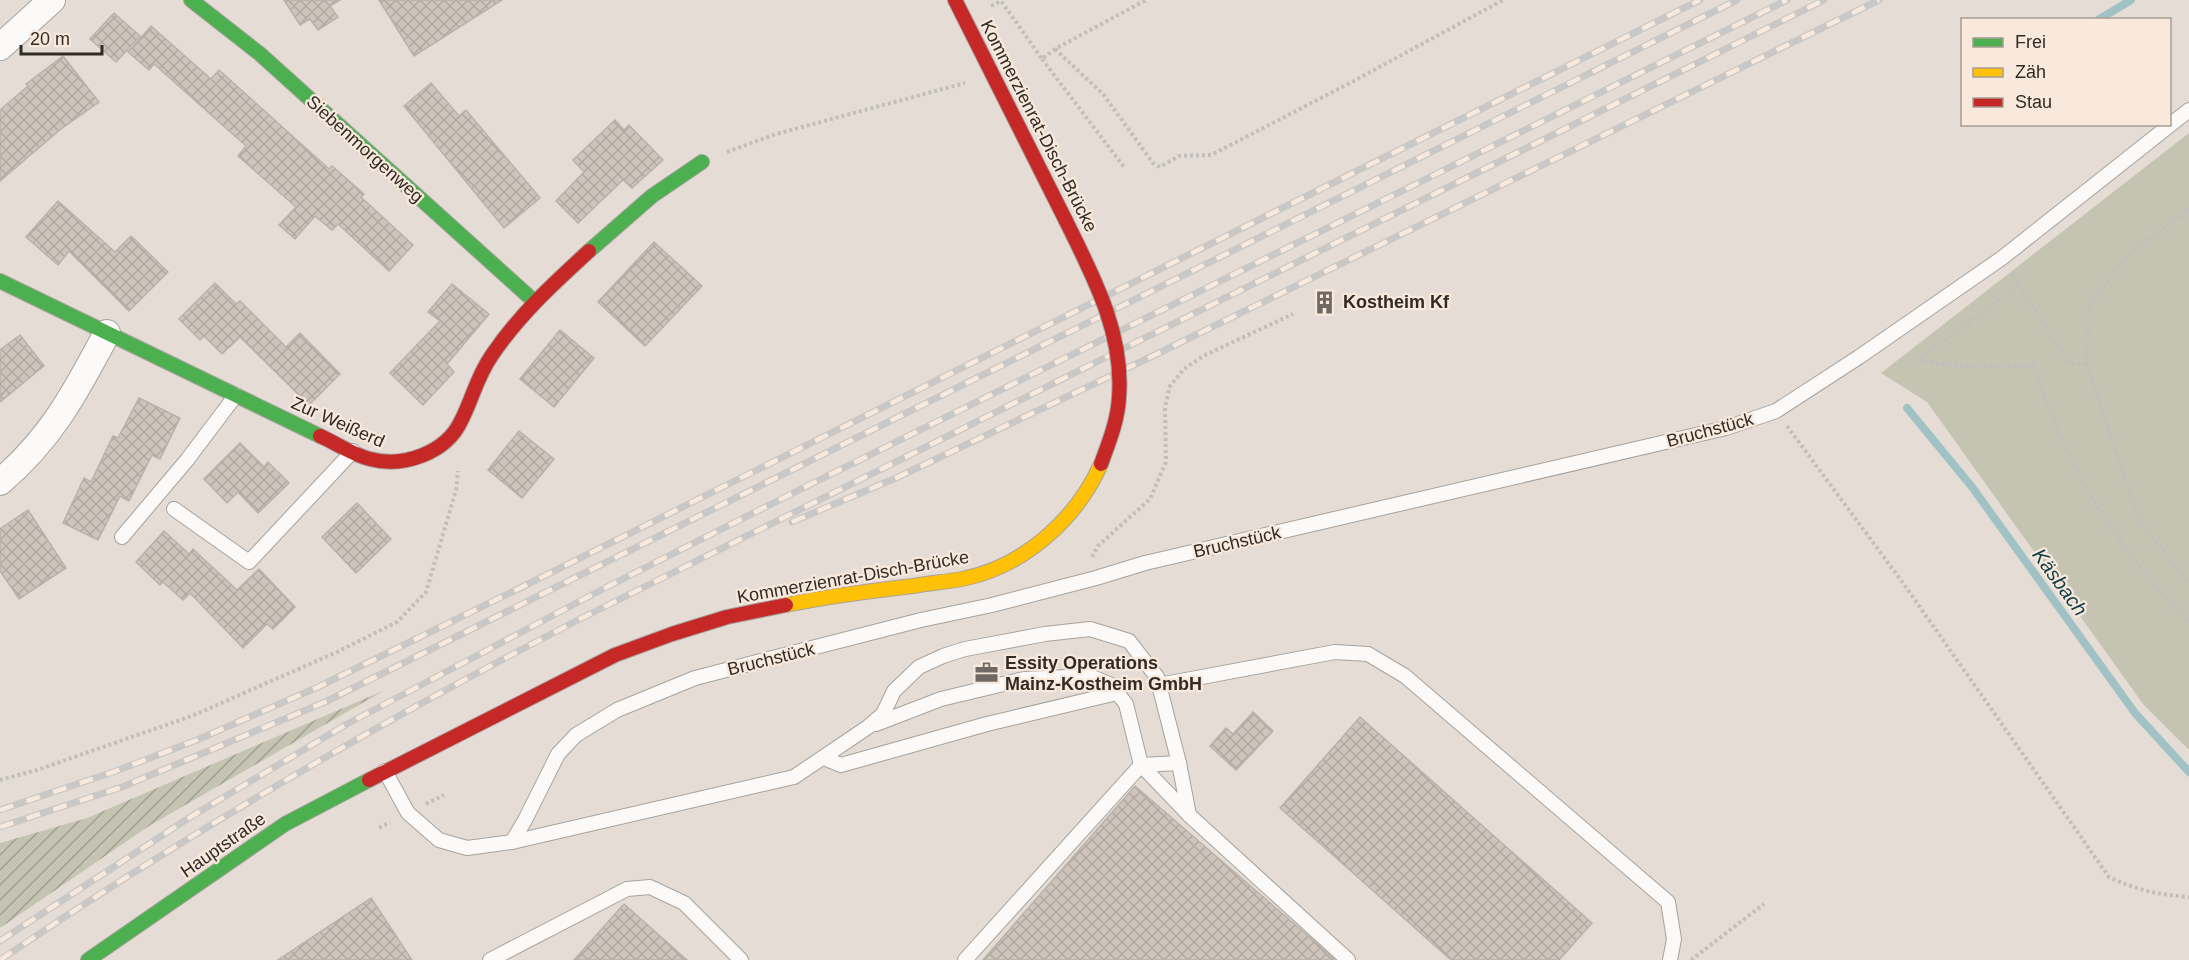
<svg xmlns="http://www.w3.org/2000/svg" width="2189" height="960" font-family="Arial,sans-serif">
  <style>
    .grass { fill: #c5c4b2 }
    .garden { fill: url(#garden-furrows) }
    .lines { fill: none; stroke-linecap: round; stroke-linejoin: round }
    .stream { stroke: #a1c2c5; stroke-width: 8 }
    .building { fill: url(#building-cross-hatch); stroke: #b8b2ac; stroke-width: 1.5 }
    .lane-casing { stroke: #a8a29c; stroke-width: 16 }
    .street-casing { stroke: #a8a29c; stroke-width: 28 }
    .fast-casing { stroke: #a8a29c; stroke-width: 16 }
    .slow-casing { stroke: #a8a29c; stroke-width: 16 }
    .jam-casing { stroke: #a8a29c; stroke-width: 16 }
    .path { stroke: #c1bebc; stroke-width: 4; stroke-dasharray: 3 3; stroke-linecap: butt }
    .lane { stroke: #fbfaf9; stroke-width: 14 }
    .street { stroke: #fbfaf9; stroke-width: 26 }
    .fast { stroke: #4caf50; stroke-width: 14 }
    .slow { stroke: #ffc107; stroke-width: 14 }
    .jam { stroke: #c62828; stroke-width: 14 }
    .rail-casing { stroke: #cac8c6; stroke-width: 7 }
    .rail { stroke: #f8e9dc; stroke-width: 4.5; stroke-dasharray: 14; stroke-linecap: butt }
    .jam-bridge-casing { stroke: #a8a29c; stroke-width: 16; stroke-linecap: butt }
    .jam-bridge { stroke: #c62828; stroke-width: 14 }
    .labels { text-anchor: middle; stroke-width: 4.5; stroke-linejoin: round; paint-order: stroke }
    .street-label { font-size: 18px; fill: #312b26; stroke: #f8e9dc }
    .poi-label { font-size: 18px; font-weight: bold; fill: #312b26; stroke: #f8e9dc; text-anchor: start }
    .water-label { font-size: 20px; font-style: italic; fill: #0f3f46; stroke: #f8e9dc }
  </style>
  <defs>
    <pattern id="garden-furrows" width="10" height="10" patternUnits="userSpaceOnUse" patternTransform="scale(1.5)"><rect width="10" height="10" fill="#c5c4b2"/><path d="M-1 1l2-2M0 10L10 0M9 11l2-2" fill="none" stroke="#a19f91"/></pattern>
    <pattern id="building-cross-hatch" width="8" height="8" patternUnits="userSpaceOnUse" patternTransform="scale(1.5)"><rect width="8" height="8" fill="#cec4bb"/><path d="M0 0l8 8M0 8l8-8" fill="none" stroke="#b1a9a1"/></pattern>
  </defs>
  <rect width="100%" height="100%" fill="#e5ddd5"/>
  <polygon class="grass" points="2189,133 2189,750 2143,704 1927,402 1881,373"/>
  <polygon class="garden" points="385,690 149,826 0,928 0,843 87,818"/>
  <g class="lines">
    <g class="stream">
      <polyline points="2098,20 2131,0"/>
      <polyline points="1907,408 1972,487 2135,713 2189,772"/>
    </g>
  </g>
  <g class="building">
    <polygon points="284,0 340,0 330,6 338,17 318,30 310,19 300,25"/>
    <polygon points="379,0 502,0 414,56"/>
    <polygon points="114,13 140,36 116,62 90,39"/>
    <polygon points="151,26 211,79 219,70 329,169 332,166 364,194 361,197 413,245 389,271 338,224 332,230 315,216 295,239 279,225 296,207 238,156 246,146 154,64 149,70 128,52"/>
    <polygon points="63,56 99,102 61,129 0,181 0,110 28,86 26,84"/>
    <polygon points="431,83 459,116 466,110 540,198 504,228 404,106"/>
    <polygon points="615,120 624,130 629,125 663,160 632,188 623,180 578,223 556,201 584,172 573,160"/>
    <polygon points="58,201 115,252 131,236 168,272 129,311 69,251 58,265 26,237"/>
    <polygon points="654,242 702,286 645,346 598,302"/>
    <polygon points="215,283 236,304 240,301 286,347 300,333 340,374 309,405 240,337 222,354 204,336 200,340 179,319"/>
    <polygon points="452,284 489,314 447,364 454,372 423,405 390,373 440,321 428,312"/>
    <polygon points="560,330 594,358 554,407 520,379"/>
    <polygon points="20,335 44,366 0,402 0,350"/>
    <polygon points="139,398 180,418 160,459 152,455 129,501 120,496 98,540 63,523 84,478 91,482 113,436 118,438"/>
    <polygon points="519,431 554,459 522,498 488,470"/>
    <polygon points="240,443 264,467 268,462 289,483 258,513 238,492 227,503 204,479"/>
    <polygon points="357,503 391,539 356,573 322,537"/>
    <polygon points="28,510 66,568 19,599 0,571 0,529"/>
    <polygon points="164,531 189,554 193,549 237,590 259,569 295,607 273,629 267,624 243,648 190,593 183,600 163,582 160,585 136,562"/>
    <polygon points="1253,712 1273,731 1236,770 1210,746 1226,728 1233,734"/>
    <polygon points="1360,717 1592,923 1559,960 1451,960 1280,808"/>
    <polygon points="1135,786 1314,941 1335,960 983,960"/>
    <polygon points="371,898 412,960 278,960"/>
    <polygon points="624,904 687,960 574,960"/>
  </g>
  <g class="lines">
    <defs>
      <g id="lane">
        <polyline points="174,509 249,562 353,451"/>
        <polyline points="122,537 187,460 236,395"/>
        <polyline points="1159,685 1335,652 1368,654 1405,676 1668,902 1674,939 1670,960"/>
        <polyline points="876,724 941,699 1024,679 1090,676 1111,685 1126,704 1141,765 1189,815 1348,960"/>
        <polyline points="824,758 841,765 987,724 1117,693"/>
        <polyline points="385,771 408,813 439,840 467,848 512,842 794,777 868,727 883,714 894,691 919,667 943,656 965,649 1045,634 1090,629 1129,641 1157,677 1179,763 1189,815"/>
        <polyline points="512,842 525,820 558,754 576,735 617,710 695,678 921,620 992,605 1096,578 1145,563 1726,428 1776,411 1859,357 2002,258 2189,110"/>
        <polyline points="490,960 627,889 650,887 684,903 741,960"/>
        <polyline points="965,960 1141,765 1179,763"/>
      </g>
      <g id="street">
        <polyline points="0,47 52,0"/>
        <path d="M0,482C52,438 76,391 107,333"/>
      </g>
      <g id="fast">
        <polyline points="191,0 260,54 535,302"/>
        <polyline points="589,251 652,196 702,162"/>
        <polyline points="0,281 320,436"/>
        <polyline points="88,960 285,824 369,780"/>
      </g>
      <path id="slow" d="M786,605C828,596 870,591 913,586C929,583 946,582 962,579C1023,567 1076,520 1101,464"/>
      <g id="jam">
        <polyline points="955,0 1066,221"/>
        <path d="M320,436C336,443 353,455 370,459C403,468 446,453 461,421C473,398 476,378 492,355C519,315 554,283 589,251"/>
        <polyline points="369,780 615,655 672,634 727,617 786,605"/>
      </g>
    </defs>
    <use href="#lane" class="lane-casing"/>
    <use href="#street" class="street-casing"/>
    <use href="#fast" class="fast-casing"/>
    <use href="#slow" class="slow-casing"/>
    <use href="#jam" class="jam-casing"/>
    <g class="path">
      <polyline points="991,6 1001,1 1042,59 1055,49 1146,0"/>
      <polyline points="1055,49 1103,94 1153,163 1160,167 1179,156 1211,155 1350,83 1503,0"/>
      <polyline points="1042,59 1124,167"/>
      <polyline points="727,152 776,134 965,83"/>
      <polyline points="2189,209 2126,257 2089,305 2086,364 2141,523 2189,583"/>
      <polyline points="2012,274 2068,363 2086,364"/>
      <path d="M2019,285L1918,360L1957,366H2033C2048,406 2063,447 2084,484C2112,534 2149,580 2189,622"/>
      <path d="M1787,426L1903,583L2109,877C2136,890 2160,895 2189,897"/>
      <polyline points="1092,557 1098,546 1150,499 1166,462 1165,407 1170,386 1184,369 1203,356 1293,314"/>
      <polyline points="0,780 37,770 192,716 337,652 397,622 426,592 456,490 458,471"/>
      <polyline points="426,804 444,795"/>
      <polyline points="379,828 390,822"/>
      <polyline points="1691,960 1764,904"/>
    </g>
    <use href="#lane" class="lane"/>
    <use href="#street" class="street"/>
    <use href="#fast" class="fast"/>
    <use href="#slow" class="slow"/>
    <use href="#jam" class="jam"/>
    <defs>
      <g id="rail">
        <polyline points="792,522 896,478 1159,353 1879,0"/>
        <polyline points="0,810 116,771 197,740 318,687 520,588 1700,0"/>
        <polyline points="0,827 122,787 325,702 1737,0"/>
        <polyline points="0,941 192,816 347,724 459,665 599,591 791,494 1787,0"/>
        <path d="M0,960C186,834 380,722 580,619L1824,0"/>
      </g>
    </defs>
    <use href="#rail" class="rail-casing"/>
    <use href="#rail" class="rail"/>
    <defs>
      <path id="jam-bridge" d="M1066,221C1093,276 1124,333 1119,397C1118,420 1109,442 1101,464"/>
    </defs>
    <use href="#jam-bridge" class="jam-bridge-casing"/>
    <use href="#jam-bridge" class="jam-bridge"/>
  </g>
  <defs>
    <symbol id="building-bare" viewBox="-9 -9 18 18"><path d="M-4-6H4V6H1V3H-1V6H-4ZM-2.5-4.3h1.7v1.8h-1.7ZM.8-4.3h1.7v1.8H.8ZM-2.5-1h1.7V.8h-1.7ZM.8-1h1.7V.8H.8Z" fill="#706963" stroke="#f8e9dc" stroke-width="2.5" paint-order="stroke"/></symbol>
    <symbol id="office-bare" viewBox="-9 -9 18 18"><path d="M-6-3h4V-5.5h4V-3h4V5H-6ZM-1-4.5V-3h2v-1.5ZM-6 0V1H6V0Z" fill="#706963" stroke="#f8e9dc" stroke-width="2.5" paint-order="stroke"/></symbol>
  </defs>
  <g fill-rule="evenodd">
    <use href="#building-bare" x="1308" y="286" width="33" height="33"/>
    <use href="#office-bare" x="970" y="656" width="33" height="33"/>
  </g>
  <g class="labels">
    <g class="street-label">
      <text transform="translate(1039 126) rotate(63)" y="6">Kommerzienrat-Disch-Brücke</text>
      <text transform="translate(365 149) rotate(42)" y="6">Siebenmorgenweg</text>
      <text transform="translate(338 422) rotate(24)" y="6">Zur Weißerd</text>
      <text transform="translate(1710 430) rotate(-15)" y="6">Bruchstück</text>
      <text transform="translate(1237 542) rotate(-13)" y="6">Bruchstück</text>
      <text transform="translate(853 577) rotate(-10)" y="6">Kommerzienrat-Disch-Brücke</text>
      <text transform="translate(771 659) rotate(-14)" y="6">Bruchstück</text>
      <text transform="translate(223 845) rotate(-35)" y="6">Hauptstraße</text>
    </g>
    <g class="poi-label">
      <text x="1343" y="308">Kostheim Kf</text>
      <text x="1005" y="669">Essity Operations<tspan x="1005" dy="21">Mainz-Kostheim GmbH</tspan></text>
    </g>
    <g class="water-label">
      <text transform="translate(2060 582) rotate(54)" y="7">Käsbach</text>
    </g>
  </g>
  <rect x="1961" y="18" width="210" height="108" fill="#f8e9dc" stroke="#a89d93" stroke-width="1.5"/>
  <rect x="1973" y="38" width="30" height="9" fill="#4caf50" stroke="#a89d93" stroke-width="1.5"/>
  <text x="2015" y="48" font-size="18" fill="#312b26">Frei</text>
  <rect x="1973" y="68" width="30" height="9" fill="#ffc107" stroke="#a89d93" stroke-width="1.5"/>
  <text x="2015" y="78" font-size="18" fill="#312b26">Zäh</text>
  <rect x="1973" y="98" width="30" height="9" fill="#c62828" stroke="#a89d93" stroke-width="1.5"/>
  <text x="2015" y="108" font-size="18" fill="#312b26">Stau</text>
  <path d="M21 45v9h81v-9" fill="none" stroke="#312b26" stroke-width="3"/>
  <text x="30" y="45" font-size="18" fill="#312b26" stroke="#f8e9dc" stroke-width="4.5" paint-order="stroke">20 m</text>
</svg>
